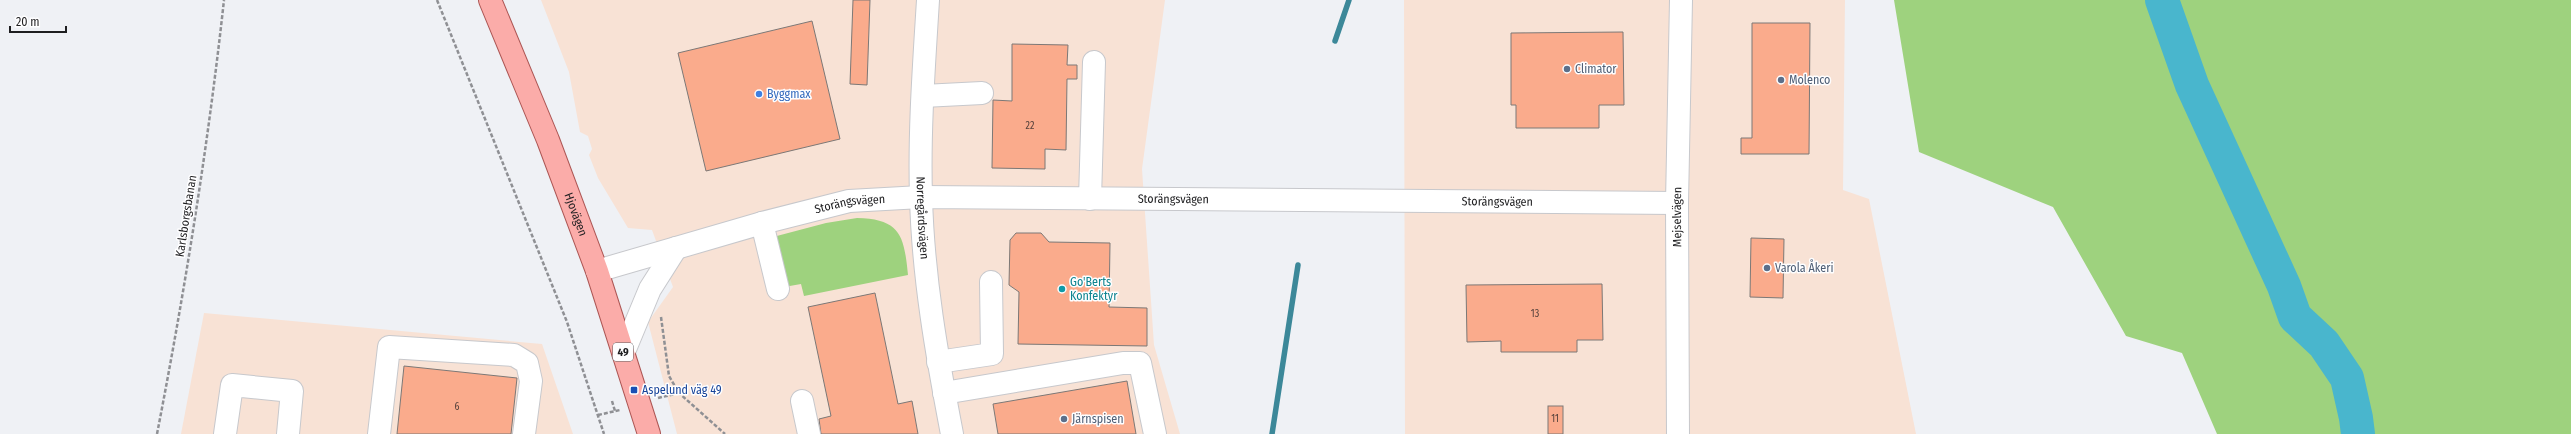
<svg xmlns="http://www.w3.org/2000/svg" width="2571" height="434" font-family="'Fira Sans Condensed',sans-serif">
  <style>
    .industrial { fill: #f8e2d5 }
    .green { fill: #9ed27e }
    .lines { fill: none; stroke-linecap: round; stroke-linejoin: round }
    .stream { stroke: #3c8899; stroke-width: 5.5 }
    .river { stroke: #49b6cd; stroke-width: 34 }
    .building { fill: #faab8c; stroke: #7c7876 }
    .minor-casing { stroke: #c7c8cc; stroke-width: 24 }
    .major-casing { stroke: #ac5654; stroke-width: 24 }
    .path { stroke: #8f9094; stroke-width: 2.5; stroke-dasharray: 4 2; stroke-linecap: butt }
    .minor { stroke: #fff; stroke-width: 22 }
    .major { stroke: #fbaca9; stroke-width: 22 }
    .service-dot { fill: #5c6f8a; stroke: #fefeff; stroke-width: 1.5 }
    .shop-dot { fill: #3f7fe0; stroke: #fefeff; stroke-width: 1.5 }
    .culture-dot { fill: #0f9aa8; stroke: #fefeff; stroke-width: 1.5 }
    .transit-dot { fill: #1a4fb4; stroke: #fefeff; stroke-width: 1.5 }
    .labels { text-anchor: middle; stroke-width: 3; stroke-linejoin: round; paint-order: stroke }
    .number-label { font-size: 10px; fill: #55413b }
    .shield { fill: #fefeff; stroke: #616163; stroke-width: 1 }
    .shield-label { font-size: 11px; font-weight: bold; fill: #1e1e20 }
    .service-label { font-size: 12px; fill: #4e5e75; stroke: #fefeff; text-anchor: start }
    .shop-label { font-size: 12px; fill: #366cbe; stroke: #fefeff; text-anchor: start }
    .street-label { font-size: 12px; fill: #1e1e20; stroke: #fefeff }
    .culture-label { font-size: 12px; fill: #0d838f; stroke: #fefeff; text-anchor: start }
    .transit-label { font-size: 12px; fill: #164399; stroke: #fefeff; text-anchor: start }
  </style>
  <rect width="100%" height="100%" fill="#eff1f5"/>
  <g class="industrial">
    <polygon points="541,0 1165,0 1142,169 1154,345 1180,434 677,434 648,322 673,287 652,230 628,228 598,178 589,155 592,149 588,136 580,132 569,72"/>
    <polygon points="1404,0 1845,0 1843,190 1869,199 1916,434 1405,434"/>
    <polygon points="204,313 542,344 573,434 181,434"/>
  </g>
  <g class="green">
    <polygon points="1894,0 2571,0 2571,434 2217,434 2182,353 2126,336 2053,207 1919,152"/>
    <path d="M857,218C901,219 904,236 908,275L804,296L801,284L784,287L773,237L826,223Z"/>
  </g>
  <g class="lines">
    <g class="stream">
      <polyline points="1335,41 1349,0"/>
      <polyline points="1272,434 1298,265"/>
    </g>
    <polyline class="river" points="2162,0 2192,85 2284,286 2295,317 2324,344 2347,378 2356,418 2358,434"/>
  </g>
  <g class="building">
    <polygon points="853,0 870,0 867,85 850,84"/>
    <polygon points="812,21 840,139 706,171 678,53"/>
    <polygon points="1752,23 1810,23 1809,154 1741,154 1741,138 1752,138"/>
    <polygon points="1623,32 1624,105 1599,105 1599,128 1516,128 1516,105 1511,105 1511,33"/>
    <polygon points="1012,44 1068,45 1067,65 1077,65 1077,79 1067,79 1066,150 1045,149 1045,169 992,168 993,100 1012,101"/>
    <polygon points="1016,233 1041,233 1049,242 1110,243 1109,307 1147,308 1147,346 1018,344 1019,292 1009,285 1010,240"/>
    <polygon points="1751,238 1784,239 1783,298 1750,297"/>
    <polygon points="1602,284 1603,340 1577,340 1577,352 1501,352 1501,341 1467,342 1466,285"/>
    <polygon points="875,293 898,404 912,401 918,434 821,434 819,419 831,416 808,307"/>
    <polygon points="404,366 517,378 511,434 397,434"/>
    <polygon points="1127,381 1136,434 998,434 993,404"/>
    <rect x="1548" y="406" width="15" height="28"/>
  </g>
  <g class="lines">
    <defs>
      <g id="minor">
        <path id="s1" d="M928,0C924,65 919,131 921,197C923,277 937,356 952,434"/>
        <polyline points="923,96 982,93"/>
        <polyline points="1090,199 1094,62"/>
        <polyline points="762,223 778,289"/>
        <path id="s2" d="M597,271L762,223L849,201L921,197L1677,203"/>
        <polyline points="623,354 650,289 676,248"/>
        <polyline points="938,362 992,354 991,282"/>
        <polyline points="944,393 1123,363 1140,363 1155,434"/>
        <polyline points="802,401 809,434"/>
        <polyline points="225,434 232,385 292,391 288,434"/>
        <polyline points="379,434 389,347 514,355 527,363 531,381 524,434"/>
        <path id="s3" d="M1678,434L1677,203L1681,0"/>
      </g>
      <g id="major">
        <path id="s4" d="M490,0L548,140L597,271L649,434"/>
      </g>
    </defs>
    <use href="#minor" class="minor-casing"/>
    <use href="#major" class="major-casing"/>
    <g class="path">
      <polyline points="437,0 567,322 604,434"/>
      <polyline points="661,317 669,376 679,393 725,434"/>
      <polyline points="658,398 679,393"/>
      <polyline points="612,401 615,411"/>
      <polyline points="598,415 620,410"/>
      <path d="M157,434C185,290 208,146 224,0"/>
    </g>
    <use href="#minor" class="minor"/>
    <use href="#major" class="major"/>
  </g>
  <g class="service-dot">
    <circle cx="1567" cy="69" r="4"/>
    <circle cx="1781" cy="80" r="4"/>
    <circle cx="1767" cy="268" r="4"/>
    <circle cx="1064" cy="419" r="4"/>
  </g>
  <circle class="shop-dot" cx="759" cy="94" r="4"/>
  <circle class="culture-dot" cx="1062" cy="289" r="4"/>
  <rect class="transit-dot" x="630" y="386" width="8" height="8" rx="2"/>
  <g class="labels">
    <g class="number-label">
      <text x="1030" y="129">22</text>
      <text x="1535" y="317">13</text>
      <text x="457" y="410">6</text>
      <text x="1555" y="422">11</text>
    </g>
    <rect class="shield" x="613" y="343" width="20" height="18" rx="3"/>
    <g class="shield-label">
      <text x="623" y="356">49</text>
    </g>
    <g class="service-label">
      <text x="1575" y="73">Climator</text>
      <text x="1789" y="84">Molenco</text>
      <text x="1775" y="272">Varola Åkeri</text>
      <text x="1072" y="423">Järnspisen</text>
    </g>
    <g class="shop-label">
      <text x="767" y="98">Byggmax</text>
    </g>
    <g class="street-label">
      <text dy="4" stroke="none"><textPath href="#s2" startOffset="586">Storängsvägen</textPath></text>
      <text dy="4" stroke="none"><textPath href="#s2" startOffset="910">Storängsvägen</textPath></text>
      <text dy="4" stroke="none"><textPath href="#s2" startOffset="262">Storängsvägen</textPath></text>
      <text dy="4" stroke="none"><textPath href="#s4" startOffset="231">Hjovägen</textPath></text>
      <text transform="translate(186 216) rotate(-81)" y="4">Karlsborgsbanan</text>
      <text dy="4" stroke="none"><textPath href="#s3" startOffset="217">Mejselvägen</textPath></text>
      <text dy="4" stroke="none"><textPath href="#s1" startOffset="218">Norregårdsvägen</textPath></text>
    </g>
    <g class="culture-label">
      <text x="1070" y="286">Go'Berts<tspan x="1070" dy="14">Konfektyr</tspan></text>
    </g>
    <g class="transit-label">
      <text x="642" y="394">Aspelund väg 49</text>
    </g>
  </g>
  <path d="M10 26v6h56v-6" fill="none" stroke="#1e1e20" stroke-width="2"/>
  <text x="16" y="26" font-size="12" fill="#1e1e20" stroke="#fefeff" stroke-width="3" paint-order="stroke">20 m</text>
</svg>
